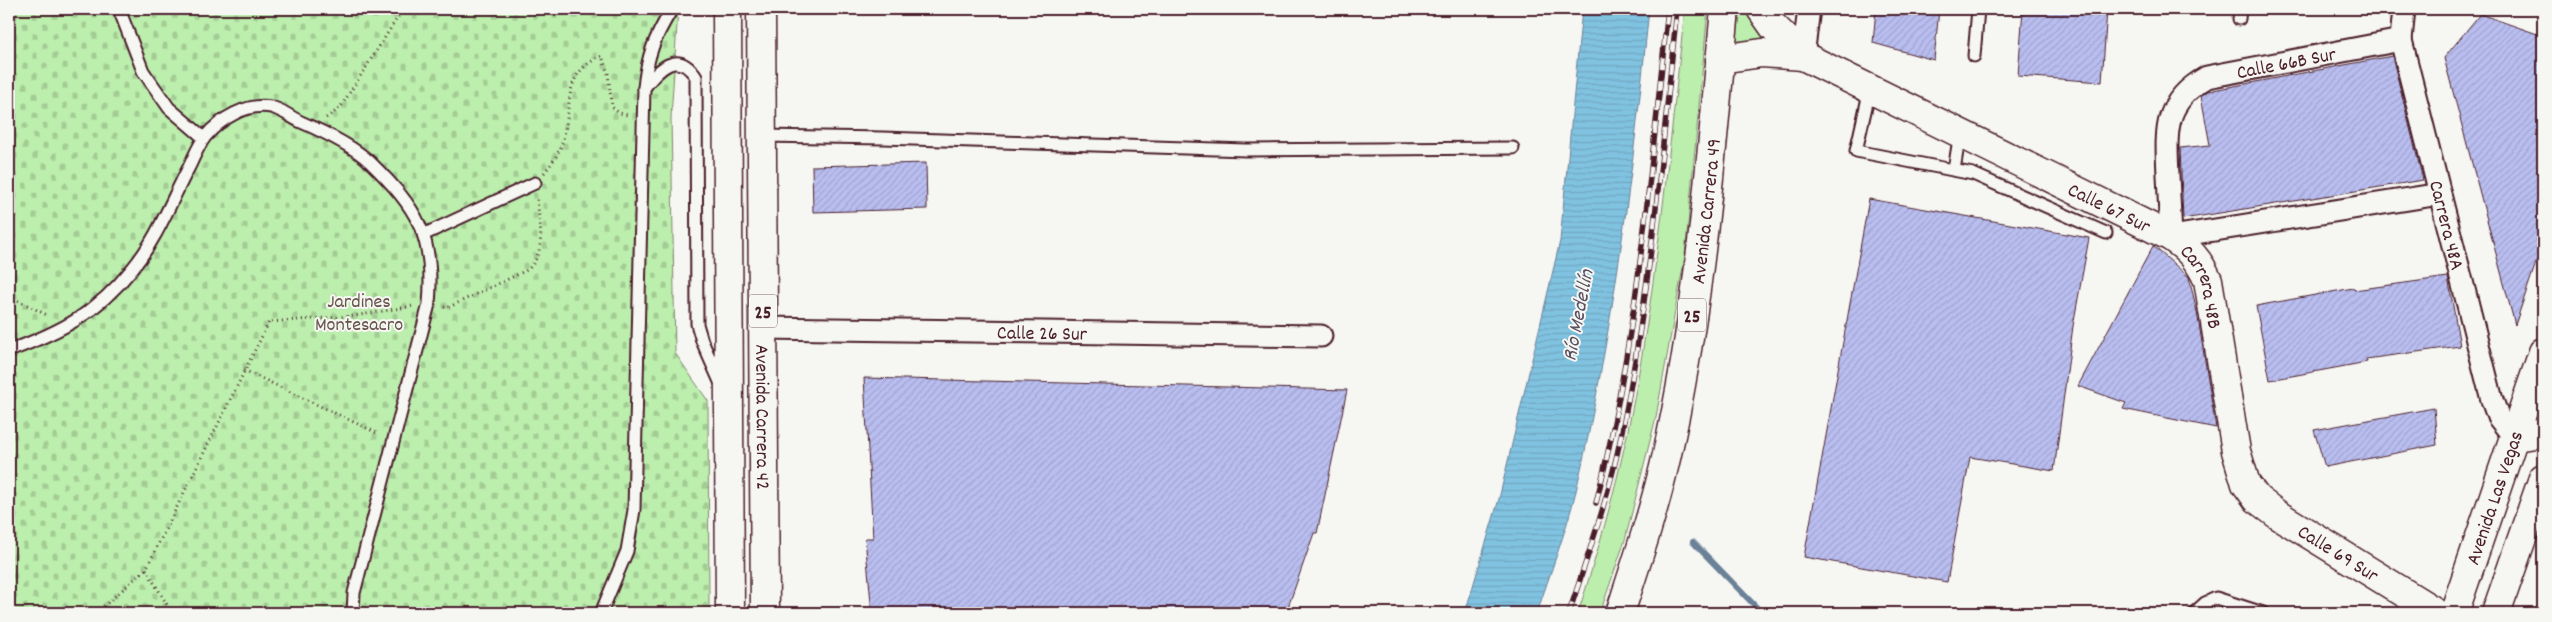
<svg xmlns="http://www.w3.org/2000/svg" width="2552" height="622" font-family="Dekko,sans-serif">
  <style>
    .green { fill: #bceead; stroke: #83866c }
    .cemetery { fill: url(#cemetery-stones); stroke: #83866c }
    .water { fill: url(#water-rules); stroke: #6a8198 }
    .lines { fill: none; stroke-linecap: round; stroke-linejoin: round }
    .stream { stroke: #6a8198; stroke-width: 6 }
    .building { fill: url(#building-hatch); stroke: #4a1f2b }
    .lane-casing { stroke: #4a1f2b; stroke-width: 15 }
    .street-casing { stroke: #4a1f2b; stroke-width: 25 }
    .secondary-casing { stroke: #4a1f2b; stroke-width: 31 }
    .primary-casing { stroke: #4a1f2b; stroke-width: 31 }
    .highway-casing { stroke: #4a1f2b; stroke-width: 31 }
    .path { stroke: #4a1f2b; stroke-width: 3; stroke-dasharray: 1 4; stroke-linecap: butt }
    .lane { stroke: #f6f6f2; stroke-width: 11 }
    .street { stroke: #f6f6f2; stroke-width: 21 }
    .secondary { stroke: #f6f6f2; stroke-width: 28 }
    .primary { stroke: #f6f6f2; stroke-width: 28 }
    .highway { stroke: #f6f6f2; stroke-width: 28 }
    .rail-casing { stroke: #4a1f2b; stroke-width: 5.5 }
    .rail { stroke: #f6f6f2; stroke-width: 4; stroke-dasharray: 11; stroke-linecap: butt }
    .labels { text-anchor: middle; stroke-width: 4; stroke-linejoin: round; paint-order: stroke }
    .shield { fill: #f6f6f2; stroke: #7e6067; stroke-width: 1 }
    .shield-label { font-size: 19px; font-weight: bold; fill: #4a1f2b }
    .street-label { font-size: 20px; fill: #4a1f2b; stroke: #f6f6f2 }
    .park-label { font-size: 20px; fill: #66534c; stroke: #f6f6f2 }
    .water-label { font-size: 21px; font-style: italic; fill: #5a5062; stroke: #f6f6f2 }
  </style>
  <defs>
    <pattern id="cemetery-stones" width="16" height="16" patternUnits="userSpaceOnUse" patternTransform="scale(1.25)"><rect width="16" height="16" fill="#bceead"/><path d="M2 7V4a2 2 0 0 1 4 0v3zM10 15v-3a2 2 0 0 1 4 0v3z" fill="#a3cc95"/></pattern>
    <pattern id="water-rules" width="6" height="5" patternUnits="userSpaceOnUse" patternTransform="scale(1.25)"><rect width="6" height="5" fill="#80c3e1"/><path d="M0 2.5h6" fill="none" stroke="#70a7c1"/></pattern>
    <pattern id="building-hatch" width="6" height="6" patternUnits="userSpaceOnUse" patternTransform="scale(1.25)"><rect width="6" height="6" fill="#b9bef0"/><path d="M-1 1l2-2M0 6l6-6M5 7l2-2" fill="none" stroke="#a1a3ce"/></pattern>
  </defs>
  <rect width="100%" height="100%" fill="#f6f6f2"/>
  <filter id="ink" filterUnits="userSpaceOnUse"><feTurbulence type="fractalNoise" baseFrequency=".02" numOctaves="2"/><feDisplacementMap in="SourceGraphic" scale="10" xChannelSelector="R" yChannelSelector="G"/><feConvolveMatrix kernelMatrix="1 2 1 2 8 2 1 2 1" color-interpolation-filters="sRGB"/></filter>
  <g filter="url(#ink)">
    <g class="green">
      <path d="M1685,9H1708L1685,256L1656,417L1625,540L1600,613H1578C1597,555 1614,495 1627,435C1656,295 1669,151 1685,9Z"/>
      <polygon points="1741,9 1755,9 1769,39 1735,45"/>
    </g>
    <polygon class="cemetery" points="9,9 678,9 671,117 675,353 708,401 709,613 9,613"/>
    <path class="water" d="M1582,9H1649C1633,170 1613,333 1576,491C1566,532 1550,573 1537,613H1465L1499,499L1560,241Z"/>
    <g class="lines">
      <polyline class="stream" points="1693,542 1762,613"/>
    </g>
    <g class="building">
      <polygon points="1876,9 1939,9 1934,60 1873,43"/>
      <polygon points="2023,9 2107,9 2102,82 2018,76"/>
      <polygon points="2480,14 2543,36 2543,242 2515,325 2444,58"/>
      <polygon points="2392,56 2423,180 2183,219 2180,148 2210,145 2201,96 2208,91"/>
      <polygon points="926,163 927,209 813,212 812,166"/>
      <polygon points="1869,199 2089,238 2073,326 2054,471 1970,457 1947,582 1804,557"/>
      <polygon points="2153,246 2189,277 2197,312 2216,428 2123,409 2126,403 2078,386"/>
      <polygon points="2448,277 2460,346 2366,359 2367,362 2270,380 2256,306 2353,288 2354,290"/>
      <polygon points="864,378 1347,390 1317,533 1314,533 1286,613 872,613 865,538 873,538"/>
      <polygon points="2434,408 2437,445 2325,467 2314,430"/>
    </g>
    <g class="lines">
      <defs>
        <g id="lane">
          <polyline points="119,9 143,71 169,108 204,138"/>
          <polyline points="2239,19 2240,9"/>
          <polyline points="1974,56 1978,9"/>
          <path d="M644,88C658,70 677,48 696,77L697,324L702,341L721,384"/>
          <polyline points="1870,89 1856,151 1973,174 2106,233"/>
          <polyline points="762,136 883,138 1246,150 1513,148"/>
          <polyline points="1954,170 1960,133"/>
          <polyline points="425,234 535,183"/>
          <path d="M9,351C62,331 96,314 132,269C157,239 171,201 189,167C194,157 198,146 205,137C220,119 246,103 271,107C281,109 292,118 301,122C324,132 352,145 370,162C417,208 435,236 429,304L354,593L353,613"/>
          <path d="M601,613L627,551L634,510L644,88C647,55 655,37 672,9"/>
          <polyline points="2194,613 2205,603 2216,598 2263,613"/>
        </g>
        <g id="street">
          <path id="s1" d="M2404,9L2401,40L2492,400L2498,417L2514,437"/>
          <path d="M2401,40L2207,77C2163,102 2166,130 2168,175C2169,196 2170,216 2171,237L2440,194"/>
          <polyline points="1803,56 1809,9"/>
          <path id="s2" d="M763,328L1321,336"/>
        </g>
        <g id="secondary">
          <path id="s3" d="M1761,9L1773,26L1803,56L2171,237C2189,249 2199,260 2208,280L2236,451L2246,484L2257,499L2278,515L2437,613"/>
          <polyline points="1720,59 1762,53 1803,56"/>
          <polyline points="2514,437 2543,433"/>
        </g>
        <g id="primary">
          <path id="s4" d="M2454,613L2543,352"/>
          <polyline points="2496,613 2543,478"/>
        </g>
        <g id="highway">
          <polyline points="727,9 730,613"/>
          <path id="s5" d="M761,9L765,613"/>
          <path id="s6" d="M1620,613C1637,561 1655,508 1667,454C1700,308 1711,158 1725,9"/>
        </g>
      </defs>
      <use href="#lane" class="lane-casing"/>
      <use href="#street" class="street-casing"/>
      <use href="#secondary" class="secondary-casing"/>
      <use href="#primary" class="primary-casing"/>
      <use href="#highway" class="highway-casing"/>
      <g class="path">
        <polyline points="326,118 340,108 403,9"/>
        <path d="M544,173C553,162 560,152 563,139C573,105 561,73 602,56L608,74L612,107L619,113L628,115"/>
        <polyline points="9,296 49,316"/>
        <path d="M444,307L447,308L527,270C548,252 539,223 537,198"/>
        <polyline points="244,370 379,434"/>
        <polyline points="96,613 146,569"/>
        <polyline points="172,613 146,569 269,322 354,316 413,306"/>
      </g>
      <use href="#lane" class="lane"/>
      <use href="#street" class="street"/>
      <use href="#secondary" class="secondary"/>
      <use href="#primary" class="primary"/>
      <use href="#highway" class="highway"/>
      <defs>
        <g id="rail">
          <path d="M1596,503C1637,341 1650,174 1668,9"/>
          <path d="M1569,613C1588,555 1609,496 1621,436C1650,295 1662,151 1677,9"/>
        </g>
      </defs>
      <use href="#rail" class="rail-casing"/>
      <use href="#rail" class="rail"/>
    </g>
  </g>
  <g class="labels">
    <g class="shield">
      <rect x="749" y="294.5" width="28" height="33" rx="4"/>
      <rect x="1678" y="298.5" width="28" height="33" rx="4"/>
    </g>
    <g class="shield-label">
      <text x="763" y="318">25</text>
      <text x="1692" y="322">25</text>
    </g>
    <g class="street-label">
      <text transform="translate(2286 62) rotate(-11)" y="7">Calle 66B Sur</text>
      <text dy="7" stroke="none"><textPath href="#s3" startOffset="405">Calle 67 Sur</textPath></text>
      <text dy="7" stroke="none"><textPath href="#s6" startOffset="412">Avenida Carrera 49</textPath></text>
      <text dy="7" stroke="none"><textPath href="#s1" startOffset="222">Carrera 48A</textPath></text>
      <text dy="7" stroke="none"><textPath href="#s3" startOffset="535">Carrera 48B</textPath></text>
      <text dy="7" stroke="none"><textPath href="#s2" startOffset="279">Calle 26 Sur</textPath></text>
      <text dy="7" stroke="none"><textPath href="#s5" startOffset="408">Avenida Carrera 42</textPath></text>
      <text dy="7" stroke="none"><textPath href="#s4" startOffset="122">Avenida Las Vegas</textPath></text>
      <text dy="7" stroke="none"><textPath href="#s3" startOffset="855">Calle 69 Sur</textPath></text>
    </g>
    <g class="park-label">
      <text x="359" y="307">Jardines<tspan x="359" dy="23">Montesacro</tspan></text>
    </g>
    <g class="water-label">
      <text transform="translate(1577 315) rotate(-79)" y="7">Río Medellín</text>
    </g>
  </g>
  <rect width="2552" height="622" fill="none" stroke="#f6f6f2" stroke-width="30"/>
  <rect x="15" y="15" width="2522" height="592" fill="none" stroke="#4a1f2b" stroke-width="2" filter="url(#ink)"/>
</svg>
